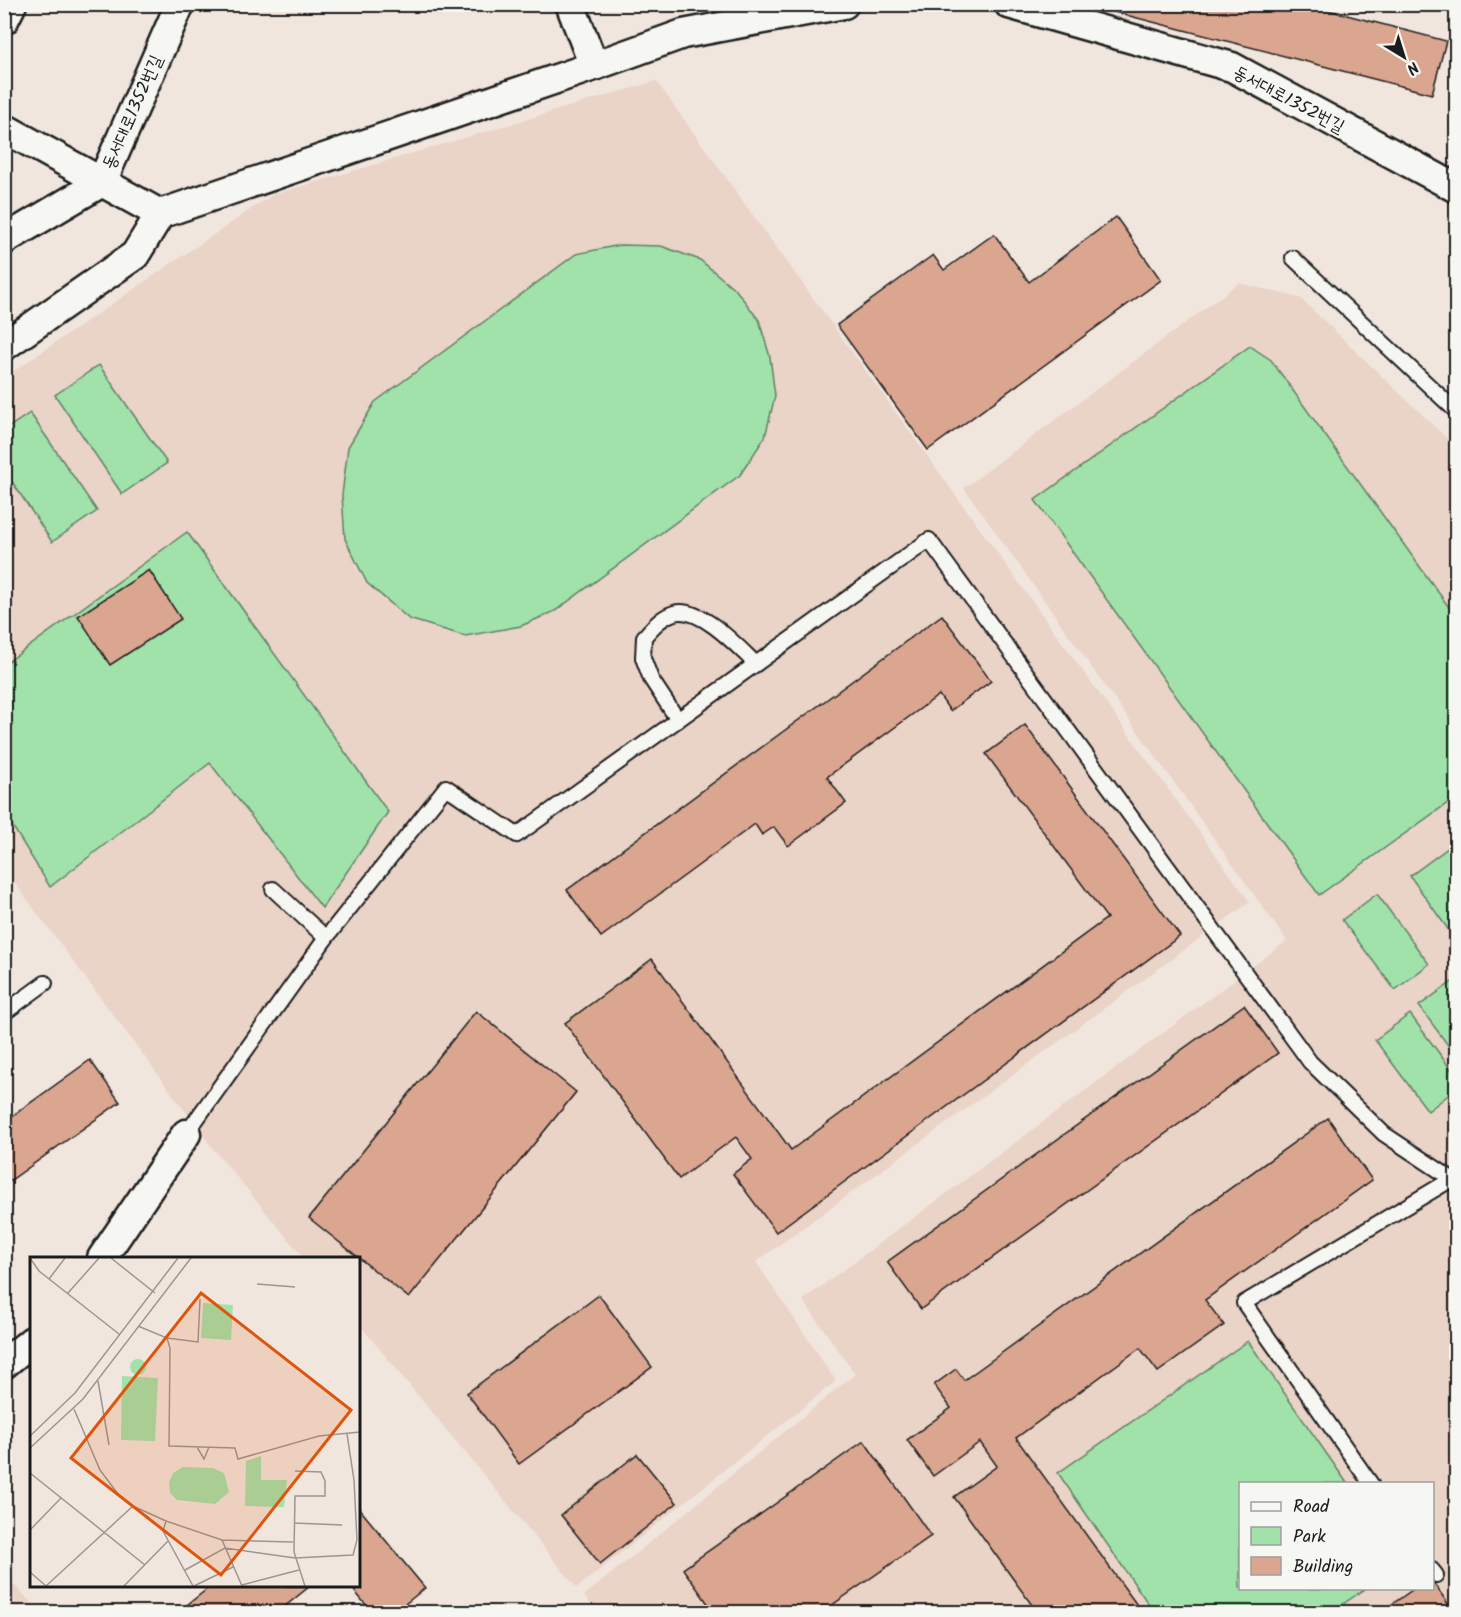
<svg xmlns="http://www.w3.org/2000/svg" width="1461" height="1617" font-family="Kalam,'Poor Story',sans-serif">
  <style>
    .built { fill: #ead3c7; fill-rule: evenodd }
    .green { fill: #a1e2ab; stroke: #5e7f64; stroke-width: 1.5 }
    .building { fill: #dba690; stroke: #1c1c1c; stroke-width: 1.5 }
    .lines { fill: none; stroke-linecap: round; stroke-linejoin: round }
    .lane-casing { stroke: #1c1c1c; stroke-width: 18 }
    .street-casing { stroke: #1c1c1c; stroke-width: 33 }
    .lane { stroke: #f6f6f2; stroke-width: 14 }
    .street { stroke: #f6f6f2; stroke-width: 28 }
    .labels { text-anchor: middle; stroke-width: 4.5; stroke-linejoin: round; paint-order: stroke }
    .street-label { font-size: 18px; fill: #1c1c1c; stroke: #f6f6f2 }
    .inset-road { fill: none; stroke: #9c9590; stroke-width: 1.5 }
    .view { fill: #de560d; fill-opacity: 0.15; stroke: #de560d; stroke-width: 3 }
    .inset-edge { fill: none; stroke: #1c1c1c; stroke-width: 3 }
  </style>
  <rect width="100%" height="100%" fill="#f1e6de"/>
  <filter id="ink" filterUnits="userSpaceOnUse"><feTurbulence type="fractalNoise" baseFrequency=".0167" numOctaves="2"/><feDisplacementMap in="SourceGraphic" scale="12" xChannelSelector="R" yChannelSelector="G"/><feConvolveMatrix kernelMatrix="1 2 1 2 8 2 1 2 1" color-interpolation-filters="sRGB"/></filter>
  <g filter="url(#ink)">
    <g class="built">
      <polygon points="656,81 1250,902 756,1262 836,1381 577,1588 359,1324 358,1258 304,1258 212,1147 5,870 5,377 272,195"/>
      <path d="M1239,283L1300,298L1456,447V1612H597L584,1596L855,1374L803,1300L1287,941L964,488ZM1240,1484H1432V1588H1240Z"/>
      <polygon points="5,1576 41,1612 5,1612"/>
    </g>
    <g class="green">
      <polygon points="620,245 661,246 700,260 736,290 759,320 770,357 775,396 765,437 740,475 555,611 521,626 465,636 409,619 367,583 345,539 342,495 348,447 375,402 576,254"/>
      <polygon points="1250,346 1271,360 1456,617 1456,797 1319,895 1035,500"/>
      <polygon points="99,365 167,463 122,494 55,395"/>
      <polygon points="30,413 97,511 52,542 5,471 5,430"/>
      <polygon points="187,532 388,812 322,908 210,763 50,887 5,814 5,664"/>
      <polygon points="1456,842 1456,937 1455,939 1410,876"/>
      <polygon points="1377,894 1429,964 1395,990 1342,920"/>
      <polygon points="1455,980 1456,983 1456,1056 1419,1006"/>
      <polygon points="1410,1014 1456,1076 1456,1089 1428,1111 1375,1040"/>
      <polygon points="1248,1341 1347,1483 1240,1484 1240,1588 1365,1589 1331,1612 1154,1612 1058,1473"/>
    </g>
    <g class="building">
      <polygon points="1083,4 1305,4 1446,41 1432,94"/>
      <polygon points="1116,217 1161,280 928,450 837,325 933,255 944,270 994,234 1029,282"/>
      <polygon points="149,570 181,619 110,665 78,616"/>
      <polygon points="942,615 991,681 950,711 939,695 827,777 846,803 788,846 774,827 762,835 755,824 601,937 567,890"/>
      <polygon points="1025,725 1180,936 776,1232 733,1174 752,1159 736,1137 679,1179 565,1023 652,959 791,1150 1107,918 986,754"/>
      <polygon points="1244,1005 1278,1053 921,1309 887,1262"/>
      <polygon points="476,1011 576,1092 409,1298 309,1218"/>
      <polygon points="90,1060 120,1102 4,1185 4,1122"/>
      <polygon points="1328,1118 1372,1180 1205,1300 1224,1325 1158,1372 1140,1348 1016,1438 1142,1612 1037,1612 954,1497 997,1466 980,1442 933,1476 907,1440 951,1408 934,1385 956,1369 964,1380"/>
      <polygon points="599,1295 652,1367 519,1464 467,1393"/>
      <polygon points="864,1441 931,1536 822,1612 714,1612 683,1569"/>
      <polygon points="637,1454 677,1503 600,1564 561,1515"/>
      <polygon points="358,1507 425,1588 395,1612 372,1612 350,1586 358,1586"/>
      <polygon points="1432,1581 1454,1612 1381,1612 1415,1588 1432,1588"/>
      <polygon points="211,1586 310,1586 278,1612 178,1612"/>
    </g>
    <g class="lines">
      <defs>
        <g id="lane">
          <polyline points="1293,258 1456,411"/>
          <path d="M678,720L651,679L643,658L644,637C652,628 661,617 674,613C700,605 739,648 756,664"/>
          <polyline points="273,889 326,938"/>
          <polyline points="4,1013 45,983"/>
          <polyline points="186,1134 326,938 446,787 517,835 929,540 1310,1062 1384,1134 1452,1179 1456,1177"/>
          <polyline points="1371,1484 1244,1303 1452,1179"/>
          <polyline points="1432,1570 1436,1575"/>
        </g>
        <g id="street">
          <polyline points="570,4 594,66 683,34 844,4"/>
          <polyline points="1009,4 1232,67 1456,188"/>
          <polyline points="4,20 12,4"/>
          <polyline points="4,128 160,214"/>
          <polyline points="4,240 102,182 180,4"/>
          <polyline points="4,346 135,255 160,214 594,66"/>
          <polyline points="102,1258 186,1134"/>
          <polyline points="4,1364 32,1341"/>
        </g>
      </defs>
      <use href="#lane" class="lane-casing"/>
      <use href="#street" class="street-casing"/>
      <use href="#lane" class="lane"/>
      <use href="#street" class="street"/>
    </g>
  </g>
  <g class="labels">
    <g class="street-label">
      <text transform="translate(1289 99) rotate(28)" y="6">동서대로1352번길</text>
      <text transform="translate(132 112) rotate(-66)" y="6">동서대로1352번길</text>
    </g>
  </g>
  <g transform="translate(30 1257)">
    <rect width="330" height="330" fill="#f1e6de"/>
    <path d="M173,46L203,48L201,83L171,81ZM100 110a8 8 0 1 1 16 0a8 8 0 1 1-16 0ZM92,119L128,121L125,184L91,183ZM231,199V223H257L254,250L215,249L216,204ZM153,210L183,211L194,216L199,235L185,247L147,243L140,236L139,225L143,216Z" fill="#a1e2ab"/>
    <path class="inset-road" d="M0,1L9,14L89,77M81,1L125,36M19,22L35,1M227,27L265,30M38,36L69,1M108,69L137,81L140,91L139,189L205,191L208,202L289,179L330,175M137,81L168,85L170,42M68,124L79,188M44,152L70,213L88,237L103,249L136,264L133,274L163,329M0,179L45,136L148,1M167,190L174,202L179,190M0,191L53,142L161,1M265,214L291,215L295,224V239H265L264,295L275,329M0,216L115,308M136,264L192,283L263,285M264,266L312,268M0,273L31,241M192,283L212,329M155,313L195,291L265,301L323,298L327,283L324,223L317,177M0,315L16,329M212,328L269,313M16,329L103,249M94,329L138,284M164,329L203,310"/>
    <path class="view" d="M171,36L321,153L191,318L41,201Z"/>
    <rect width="330" height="330" class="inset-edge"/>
  </g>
  <rect width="1461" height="1617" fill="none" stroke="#f6f6f2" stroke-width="24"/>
  <rect x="12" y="12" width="1437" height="1593" fill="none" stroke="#1c1c1c" stroke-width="2" filter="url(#ink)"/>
  <rect x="1239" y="1482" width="195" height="108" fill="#f6f6f2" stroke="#9f9f9c" stroke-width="1.5"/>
  <rect x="1251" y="1502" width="30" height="9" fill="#f6f6f2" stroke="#9f9f9c" stroke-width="1.5"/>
  <text x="1293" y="1512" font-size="18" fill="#1c1c1c">Road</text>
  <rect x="1251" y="1527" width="30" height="18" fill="#a1e2ab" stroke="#9f9f9c" stroke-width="1.5"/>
  <text x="1293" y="1542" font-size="18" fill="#1c1c1c">Park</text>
  <rect x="1251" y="1557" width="30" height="18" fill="#dba690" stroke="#9f9f9c" stroke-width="1.5"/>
  <text x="1293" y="1572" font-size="18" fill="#1c1c1c">Building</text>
  <g transform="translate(1404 57) rotate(142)" stroke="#f6f6f2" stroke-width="4.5" paint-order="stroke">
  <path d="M0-4.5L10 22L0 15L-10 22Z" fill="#1c1c1c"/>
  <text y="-9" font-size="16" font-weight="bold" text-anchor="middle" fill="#1c1c1c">N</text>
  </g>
</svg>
